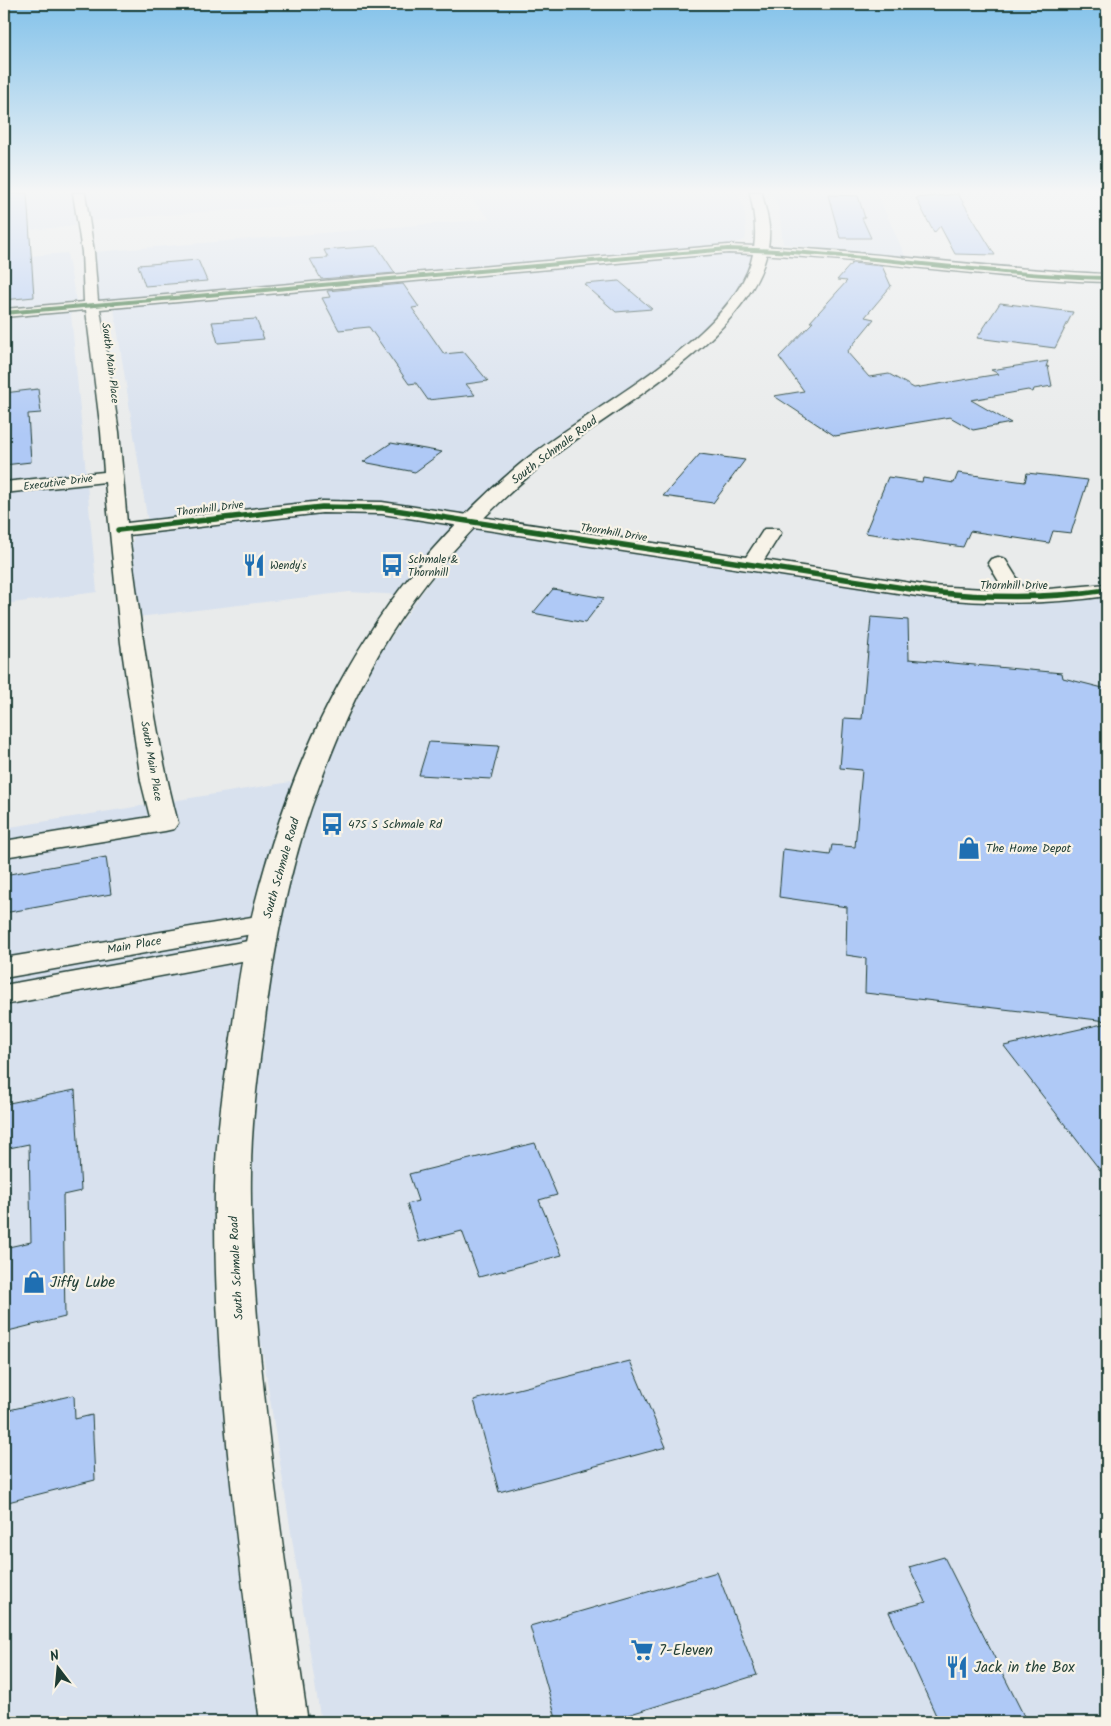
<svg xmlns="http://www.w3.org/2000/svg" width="1111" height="1726" font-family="Kalam,sans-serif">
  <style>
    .built { fill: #d8e1ee }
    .building { fill: #afc9f6; stroke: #1f3d34 }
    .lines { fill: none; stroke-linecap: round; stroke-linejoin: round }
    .minor-casing { stroke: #1f3d34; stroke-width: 3 }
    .secondary-casing { stroke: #1f3d34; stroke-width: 3 }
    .minor { fill: #f7f3e8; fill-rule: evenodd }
    .secondary { fill: #f7f3e8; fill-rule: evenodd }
    .cycleway-far1-casing { stroke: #f7f3e8; stroke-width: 5 }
    .cycleway-casing { stroke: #f7f3e8; stroke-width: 8 }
    .cycleway-far1 { stroke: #1b5e20; stroke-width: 4 }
    .cycleway { stroke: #1b5e20; stroke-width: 5.5 }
    .labels { text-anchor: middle; stroke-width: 4.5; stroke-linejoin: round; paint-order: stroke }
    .far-street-label { font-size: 11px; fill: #1f3d34; stroke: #f7f3e8 }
    .far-poi-label { font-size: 11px; fill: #1f3d34; stroke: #f7f3e8; text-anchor: start }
    .street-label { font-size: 12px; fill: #1f3d34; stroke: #f7f3e8 }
    .poi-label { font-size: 12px; fill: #1f3d34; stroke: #f7f3e8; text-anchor: start }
    .near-poi-label { font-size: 15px; fill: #1f3d34; stroke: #f7f3e8; text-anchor: start }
  </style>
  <rect width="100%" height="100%" fill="#e9ebeb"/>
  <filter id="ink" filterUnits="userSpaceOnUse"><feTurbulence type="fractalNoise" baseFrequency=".02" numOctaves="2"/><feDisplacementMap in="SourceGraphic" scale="10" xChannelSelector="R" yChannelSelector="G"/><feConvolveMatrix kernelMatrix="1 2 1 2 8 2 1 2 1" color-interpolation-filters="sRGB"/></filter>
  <g filter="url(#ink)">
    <g class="built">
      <polygon points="4,193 73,193 75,226 4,232"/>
      <polygon points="84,193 375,193 379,199 88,221"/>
      <polygon points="466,193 739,193 745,214 746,235 745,240 727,245 99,304 95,252 490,219"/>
      <polygon points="772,193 877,193 906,258 783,244 779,210"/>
      <polygon points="67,253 76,301 4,307 4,258"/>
      <polygon points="754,253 750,273 714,327 464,518 362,505 148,523 114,309 704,255"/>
      <polygon points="71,313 97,592 4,604 4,319"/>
      <polygon points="365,510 458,523 403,595 349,592 138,617 131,548 135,531 303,511"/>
      <polygon points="470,524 848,583 1094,596 1107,594 1107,1722 321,1722 251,1279 254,1097 276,929 323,772 376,659"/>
      <polygon points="303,780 250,939 247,1532 266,1722 4,1722 4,828"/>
    </g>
    <g class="building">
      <polygon points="27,193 34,297 4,300 4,194"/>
      <polygon points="958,194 995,255 955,254 940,226 934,233 916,198"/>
      <polygon points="828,195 858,196 865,218 862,218 871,238 840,238"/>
      <polygon points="377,246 395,273 321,279 310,259 328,258 324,250"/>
      <polygon points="198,260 207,281 145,286 138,265"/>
      <polygon points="852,263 882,266 891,286 865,317 874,319 847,352 869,377 889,374 914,388 999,374 991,370 1048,361 1046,367 1048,366 1052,386 1034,389 1033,392 1028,390 971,400 1011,423 973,430 950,417 835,436 774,396 804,391 779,357 813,322 810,322 847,281 837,280"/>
      <polygon points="619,281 652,309 616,312 584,284"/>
      <polygon points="403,284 419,307 412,308 444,354 464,352 488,381 466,384 475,395 428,400 416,383 409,384 369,327 339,330 322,298 330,297 327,291"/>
      <polygon points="1000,303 1073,312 1055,348 977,338"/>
      <polygon points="256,319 264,339 218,343 212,322"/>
      <polygon points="38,389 41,413 28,414 31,462 4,465 4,393"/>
      <polygon points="391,443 442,452 415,472 363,462"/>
      <polygon points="700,454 745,460 713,503 663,496"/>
      <polygon points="958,473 1025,482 1027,473 1088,480 1071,533 1053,531 1049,543 970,531 963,547 865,533 888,477 922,482 923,478 954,483"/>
      <polygon points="553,589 604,598 585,623 533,613"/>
      <polygon points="871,617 908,620 909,659 1062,673 1063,678 1107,689 1107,1021 865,993 866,958 846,955 847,907 779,897 783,849 830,855 832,845 855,847 862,770 840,768 844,718 862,719"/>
      <polygon points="429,742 499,746 491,779 419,775"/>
      <polygon points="106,857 111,894 4,913 4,875"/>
      <polygon points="1107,1023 1107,1179 1004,1046"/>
      <polygon points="75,1090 81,1191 63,1195 65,1317 4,1332 4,1248 31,1242 29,1144 4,1149 4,1104"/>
      <polygon points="535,1143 557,1195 539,1200 562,1255 479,1277 462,1231 419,1242 407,1204 418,1201 409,1174"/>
      <polygon points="630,1361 666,1447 499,1492 474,1400"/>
      <polygon points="74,1395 75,1419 92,1415 95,1480 4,1503 4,1438 9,1437 9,1410"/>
      <polygon points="944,1557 1027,1722 939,1722 889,1612 926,1602 909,1567"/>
      <polygon points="717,1572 757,1675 605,1722 557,1722 530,1626"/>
    </g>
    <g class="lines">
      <defs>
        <g id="minor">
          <path d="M73,193H85L94,252L98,301L728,245C855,248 980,269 1107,274V282C980,279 855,256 728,253L100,309L119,432L127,523L322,501L382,502L746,557L764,529H778L781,533L764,560L930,586L1004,590L988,563L991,559L998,557L1005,559L1025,591L1107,584V596C1048,605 989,604 930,598L382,514L322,513L129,535C142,631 153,729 178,823L174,829L165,831L4,857V841L150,817L141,781L121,643L105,482L4,493V482L104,472L101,432L86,310L4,317V309L84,302L82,252Z"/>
          <polygon points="264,915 274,918 278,924 274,930 4,978 4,958"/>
          <polygon points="259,939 269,942 274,949 269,956 4,1005 4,985"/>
        </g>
        <path id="secondary" d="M750,193H762C764,204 768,216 769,227C776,328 604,412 538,468C481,516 429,573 390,635C356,689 332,749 311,808C285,885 273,956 263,1035C257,1081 251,1127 251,1173C250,1233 255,1294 260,1354C272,1477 290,1600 308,1722H260C237,1545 213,1366 215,1187C216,1135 224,1083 232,1031C236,1000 240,968 247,937C270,834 308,729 365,640C406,574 460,515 519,465C583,411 726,343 751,262C758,237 755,217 750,193Z"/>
      </defs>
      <use href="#minor" class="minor-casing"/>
      <use href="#secondary" class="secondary-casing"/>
      <use href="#minor" class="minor"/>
      <use href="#secondary" class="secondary"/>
      <defs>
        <path id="cycleway-far1" d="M4,313L728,249C855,252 980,275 1107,278"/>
        <path id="cycleway" d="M118,530L322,507L382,508L930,592C989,598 1048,599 1107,590"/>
      </defs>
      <use href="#cycleway-far1" class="cycleway-far1-casing"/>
      <use href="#cycleway" class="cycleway-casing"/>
      <use href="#cycleway-far1" class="cycleway-far1"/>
      <use href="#cycleway" class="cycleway"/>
    </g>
  </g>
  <linearGradient id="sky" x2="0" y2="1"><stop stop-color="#83c2ea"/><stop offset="0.44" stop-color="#f5f6f6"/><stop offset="1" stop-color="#f5f6f6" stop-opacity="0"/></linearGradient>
  <rect width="1111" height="435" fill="url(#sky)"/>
  <defs>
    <symbol id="restaurant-bare" viewBox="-9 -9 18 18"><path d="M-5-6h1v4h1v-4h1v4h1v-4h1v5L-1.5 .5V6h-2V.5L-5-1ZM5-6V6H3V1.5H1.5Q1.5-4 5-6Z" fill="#1f6fb2" stroke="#f7f3e8" stroke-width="2.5" paint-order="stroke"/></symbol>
    <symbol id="bus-bare" viewBox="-9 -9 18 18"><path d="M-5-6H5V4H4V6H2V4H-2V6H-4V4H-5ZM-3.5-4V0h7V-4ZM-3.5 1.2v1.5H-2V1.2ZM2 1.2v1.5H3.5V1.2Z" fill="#1f6fb2" stroke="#f7f3e8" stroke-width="2.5" paint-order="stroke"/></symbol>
    <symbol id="shop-bare" viewBox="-9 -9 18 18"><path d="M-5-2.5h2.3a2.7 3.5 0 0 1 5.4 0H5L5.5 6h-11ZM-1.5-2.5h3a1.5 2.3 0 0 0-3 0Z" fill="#1f6fb2" stroke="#f7f3e8" stroke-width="2.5" paint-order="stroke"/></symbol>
    <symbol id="supermarket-bare" viewBox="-9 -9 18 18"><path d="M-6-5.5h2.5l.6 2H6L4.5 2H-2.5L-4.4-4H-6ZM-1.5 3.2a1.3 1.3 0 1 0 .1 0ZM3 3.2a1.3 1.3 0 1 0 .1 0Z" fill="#1f6fb2" stroke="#f7f3e8" stroke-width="2.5" paint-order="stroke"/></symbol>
  </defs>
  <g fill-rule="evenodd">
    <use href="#restaurant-bare" x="238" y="549" width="32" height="32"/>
    <use href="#bus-bare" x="376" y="549" width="32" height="32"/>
    <use href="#bus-bare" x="316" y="808" width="32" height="32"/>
    <use href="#shop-bare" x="953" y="832" width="32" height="32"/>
    <use href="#shop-bare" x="18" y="1266" width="32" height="32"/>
    <use href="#supermarket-bare" x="626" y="1634" width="32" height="32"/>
    <use href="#restaurant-bare" x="941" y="1651" width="32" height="32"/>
  </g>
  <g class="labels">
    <g class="far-street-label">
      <text transform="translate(111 363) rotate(83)" y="4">South Main Place</text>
      <text transform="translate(58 482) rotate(-7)" y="4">Executive Drive</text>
      <text transform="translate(210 508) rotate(-7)" y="4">Thornhill Drive</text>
      <text transform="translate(614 532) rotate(9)" y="4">Thornhill Drive</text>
      <text x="1014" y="589">Thornhill Drive</text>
      <text transform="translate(152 761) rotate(80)" y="4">South Main Place</text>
    </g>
    <g class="far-poi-label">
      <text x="408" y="563">Schmale &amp;<tspan x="408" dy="13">Thornhill</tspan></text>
      <text x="270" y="569">Wendy's</text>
    </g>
    <g class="street-label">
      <text transform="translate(554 450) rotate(-37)" y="4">South Schmale Road</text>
      <text transform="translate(281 868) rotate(-74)" y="4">South Schmale Road</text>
      <text transform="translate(134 945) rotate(-10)" y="4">Main Place</text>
      <text transform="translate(236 1268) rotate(-93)" y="4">South Schmale Road</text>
    </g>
    <g class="poi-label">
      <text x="348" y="828">475 S Schmale Rd</text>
      <text x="986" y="852">The Home Depot</text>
    </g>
    <g class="near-poi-label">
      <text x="50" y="1287">Jiffy Lube</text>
      <text x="659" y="1655">7-Eleven</text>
      <text x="974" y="1672">Jack in the Box</text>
    </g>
  </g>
  <rect width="1111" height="1726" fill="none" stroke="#f7f3e8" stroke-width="20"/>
  <rect x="10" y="10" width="1091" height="1706" fill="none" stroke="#1f3d34" stroke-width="2" filter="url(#ink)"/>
  <g transform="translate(58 1668) rotate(344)" stroke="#f7f3e8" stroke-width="4" paint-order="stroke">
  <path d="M0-4L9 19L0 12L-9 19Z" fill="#1f3d34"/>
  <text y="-8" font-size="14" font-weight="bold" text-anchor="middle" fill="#1f3d34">N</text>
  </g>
</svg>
